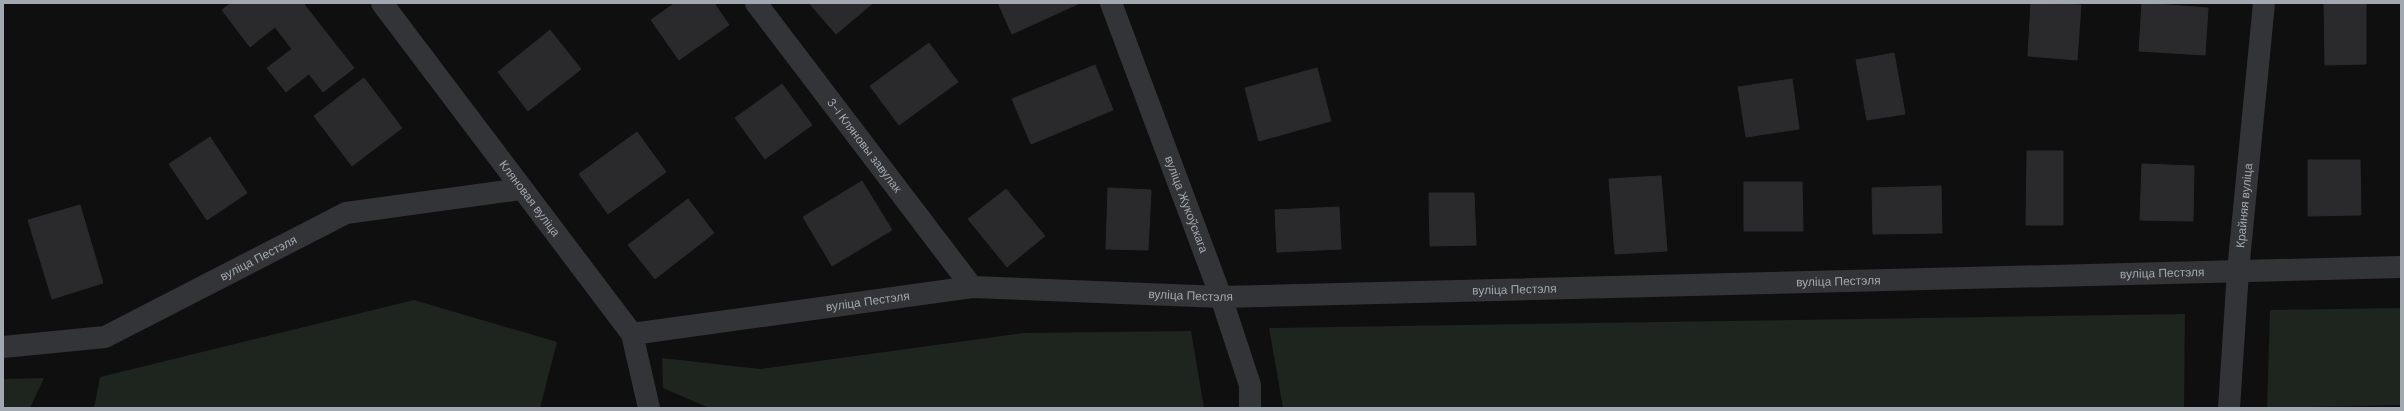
<svg xmlns="http://www.w3.org/2000/svg" width="2404" height="411" font-family="'DM Sans',sans-serif">
  <style>
    .green { fill: #1e241e }
    .building { fill: #2a2a2c; stroke: #292a2c }
    .lines { fill: none; stroke-linecap: round; stroke-linejoin: round }
    .minor { stroke: #323437; stroke-width: 22 }
    .labels { text-anchor: middle; stroke-width: 3.5; stroke-linejoin: round; paint-order: stroke }
    .street-label { font-size: 12px; fill: #a2a8af; stroke: #0a0a0b }
  </style>
  <rect width="100%" height="100%" fill="#0f0f10"/>
  <g class="green">
    <polygon points="414,300 557,342 540,408 94,408 100,377"/>
    <polygon points="2401,308 2401,405 2267,408 2270,310"/>
    <polygon points="2185,314 2184,408 1283,408 1269,328"/>
    <polygon points="1191,331 1204,408 709,408 663,388 662,358 760,369 1023,333"/>
    <polygon points="44,378 30,408 3,408 3,379"/>
  </g>
  <g class="building">
    <polygon points="231,3 303,3 354,68 323,92 309,74 286,92 267,68 292,49 275,27 250,47 222,10"/>
    <polygon points="675,3 714,3 729,25 679,60 651,20"/>
    <polygon points="809,3 873,3 836,34"/>
    <polygon points="998,3 1078,3 1078,4 1012,34"/>
    <polygon points="2031,3 2081,5 2077,60 2028,56"/>
    <polygon points="2142,3 2208,8 2205,55 2139,51"/>
    <polygon points="2324,3 2366,3 2366,64 2325,65"/>
    <polygon points="550,30 581,69 528,111 498,72"/>
    <polygon points="929,43 958,82 899,125 870,86"/>
    <polygon points="1894,53 1905,114 1867,120 1856,60"/>
    <polygon points="1095,65 1113,110 1031,144 1012,99"/>
    <polygon points="1317,68 1331,121 1259,141 1245,88"/>
    <polygon points="364,78 402,128 352,166 314,116"/>
    <polygon points="1792,79 1799,129 1746,137 1738,87"/>
    <polygon points="782,84 812,125 765,159 735,118"/>
    <polygon points="637,132 666,172 608,214 579,174"/>
    <polygon points="210,137 247,193 207,220 169,164"/>
    <polygon points="2027,151 2063,151 2063,225 2026,225"/>
    <polygon points="2308,160 2360,160 2361,215 2308,216"/>
    <polygon points="2142,164 2194,166 2193,221 2140,220"/>
    <polygon points="1661,176 1667,251 1615,254 1609,179"/>
    <polygon points="862,181 892,230 832,266 803,217"/>
    <polygon points="1744,182 1802,182 1803,231 1744,231"/>
    <polygon points="1941,186 1942,233 1873,234 1872,188"/>
    <polygon points="1108,188 1151,190 1148,250 1106,249"/>
    <polygon points="1006,189 1045,236 1007,267 968,219"/>
    <polygon points="1429,193 1474,193 1476,245 1430,246"/>
    <polygon points="688,199 714,233 655,279 628,245"/>
    <polygon points="80,205 103,283 52,299 28,220"/>
    <polygon points="1339,207 1341,249 1277,252 1275,210"/>
  </g>
  <g class="lines">
    <g class="minor">
      <path id="s1" d="M382,3L632,334L649,408"/>
      <path id="s2" d="M756,3L972,287"/>
      <path id="s3" d="M1111,3L1221,297L1250,385V408"/>
      <path id="s4" d="M632,334L972,287L1221,297L2401,267"/>
      <path id="s5" d="M3,347L105,337L346,213L521,189"/>
      <path id="s6" d="M2229,408L2238,271L2264,3"/>
    </g>
  </g>
  <g class="labels">
    <g class="street-label">
      <text dy="4" stroke="none"><textPath href="#s2" startOffset="179">3-і Кляновы завулак</textPath></text>
      <text dy="4" stroke="none"><textPath href="#s1" startOffset="245">Кляновая вуліца</textPath></text>
      <text dy="4" stroke="none"><textPath href="#s3" startOffset="215">вуліца Жукоўскага</textPath></text>
      <text dy="4" stroke="none"><textPath href="#s6" startOffset="203">Крайняя вуліца</textPath></text>
      <text dy="4" stroke="none"><textPath href="#s5" startOffset="275">вуліца Пестэля</textPath></text>
      <text dy="4" stroke="none"><textPath href="#s4" startOffset="1534">вуліца Пестэля</textPath></text>
      <text dy="4" stroke="none"><textPath href="#s4" startOffset="1210">вуліца Пестэля</textPath></text>
      <text dy="4" stroke="none"><textPath href="#s4" startOffset="886">вуліца Пестэля</textPath></text>
      <text dy="4" stroke="none"><textPath href="#s4" startOffset="562">вуліца Пестэля</textPath></text>
      <text dy="4" stroke="none"><textPath href="#s4" startOffset="238">вуліца Пестэля</textPath></text>
    </g>
  </g>
  <rect width="2404" height="411" fill="none" stroke="#a2a8af" stroke-width="8"/>
</svg>
